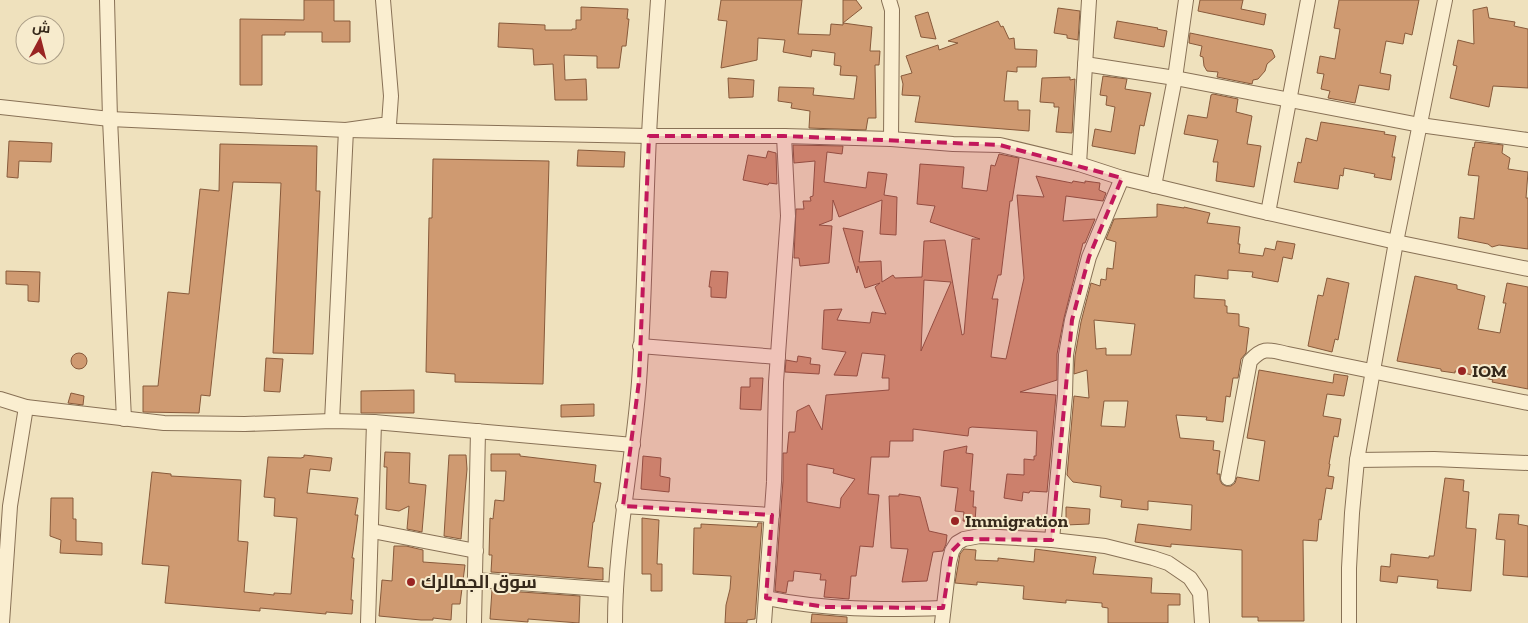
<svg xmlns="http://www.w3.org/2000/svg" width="1528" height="623" font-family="'Zilla Slab',Cairo,serif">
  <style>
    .building { fill: #cf9a71; stroke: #885a3b; fill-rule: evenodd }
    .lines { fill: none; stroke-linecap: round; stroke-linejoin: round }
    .street-casing { stroke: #887156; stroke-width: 16 }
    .street { stroke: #faeed0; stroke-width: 14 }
    .marked { fill: #c2185b; fill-opacity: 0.2; stroke: #c2185b; stroke-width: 4; stroke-dasharray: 10 6; stroke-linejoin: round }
    .poi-dot { fill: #992423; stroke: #f7ebcd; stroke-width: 2 }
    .labels { text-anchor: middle; stroke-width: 4; stroke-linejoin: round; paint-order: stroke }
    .poi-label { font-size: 18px; font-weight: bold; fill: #36291b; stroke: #f7ebcd; text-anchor: start }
  </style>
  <rect width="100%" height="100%" fill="#efe1bd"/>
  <g class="building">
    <polygon points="304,0 334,0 334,21 350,21 350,42 322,42 322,32 285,32 285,35 262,35 262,85 240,85 240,19 304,20"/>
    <polygon points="721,0 802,0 798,34 830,35 831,24 843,25 843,0 856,0 862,8 843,23 872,27 870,51 880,51 879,65 875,65 876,118 868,118 866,130 809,128 810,111 791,108 792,103 778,101 779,87 814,88 813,95 854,99 857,76 840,75 841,66 834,65 835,53 812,50 811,57 783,52 785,40 758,38 757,60 721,68 727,21 718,20"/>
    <polygon points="1200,0 1243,0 1241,9 1266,14 1264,25 1198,11"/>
    <polygon points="1339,0 1419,0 1412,35 1405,33 1403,44 1386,41 1380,73 1391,75 1389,90 1359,85 1355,103 1328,98 1330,91 1321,89 1324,74 1317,73 1320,56 1335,59 1340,29 1334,28"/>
    <polygon points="581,7 628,9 627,19 629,19 626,46 622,46 619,68 597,68 597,56 564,55 565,80 586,79 587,100 555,100 553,64 534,65 533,49 498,47 499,23 545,25 545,30 572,30 572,29 576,29 576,20 581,20"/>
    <polygon points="1487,7 1489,18 1515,22 1514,26 1528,29 1528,88 1493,86 1489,107 1450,98 1457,66 1453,65 1458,40 1474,44 1473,10"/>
    <polygon points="1058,8 1080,11 1078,40 1067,38 1067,35 1054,33"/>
    <polygon points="928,12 936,39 921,37 915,16"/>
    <polygon points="998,21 1001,27 1003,26 1009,39 1014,38 1015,49 1037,50 1036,67 1017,67 1017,72 1007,71 1004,101 1018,101 1018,110 1030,110 1029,131 915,122 920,96 902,95 903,84 901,76 912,73 906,56 938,45 939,50 958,43 948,41"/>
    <polygon points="1117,21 1158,28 1157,29 1167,31 1164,47 1114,38"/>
    <polygon points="1190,33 1272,50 1275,57 1267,64 1265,71 1258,79 1253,80 1252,84 1217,77 1218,72 1207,71 1204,66 1203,57 1200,56 1202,46 1189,43"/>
    <polygon points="1103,76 1127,79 1125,89 1151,93 1144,126 1140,125 1135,154 1092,146 1095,129 1111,132 1115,107 1106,105 1107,96 1100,95"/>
    <polygon points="1070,77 1070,80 1075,79 1072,133 1056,132 1059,107 1054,107 1054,103 1040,102 1042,78"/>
    <polygon points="728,78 754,80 753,97 729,98"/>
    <polygon points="1213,94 1238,99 1236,112 1252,116 1247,144 1261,146 1254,187 1216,181 1218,162 1213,162 1218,140 1184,134 1188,115 1207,118 1211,95"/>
    <polygon points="1321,122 1385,132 1384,134 1396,136 1392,157 1395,157 1391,180 1374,177 1375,174 1344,168 1343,176 1340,175 1338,189 1294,182 1298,162 1301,163 1306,138 1317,141"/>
    <polygon points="9,141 52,143 51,162 19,161 18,178 7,177"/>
    <polygon points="1475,142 1503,145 1502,153 1510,158 1508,169 1528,172 1526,198 1528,198 1528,249 1499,245 1492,247 1488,244 1458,238 1460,217 1474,219 1479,176 1468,175 1473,147 1474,148"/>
    <polygon points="220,144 317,146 316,191 320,191 313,354 273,353 281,183 233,182 210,396 201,395 199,413 143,412 143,386 158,386 168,292 189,294 200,189 219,191"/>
    <polygon points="793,145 843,146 842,154 827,152 824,182 866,188 868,172 887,174 884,195 897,197 896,235 880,234 882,200 839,217 833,200 832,220 819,225 832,226 829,263 800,266 799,258 794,258 796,209 804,209 803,201 811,201 810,197 813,196 815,161 794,163"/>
    <polygon points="578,150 625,152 624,167 577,166"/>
    <polygon points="768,151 776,153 777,184 769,183 768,185 743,180 748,155 766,158"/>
    <path d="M999,154L1019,158L1012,201H1010L1001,275H998L992,299H998L991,357L1006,359L1024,278L1017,195L1044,197L1036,176L1072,183L1073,181L1085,183V181L1100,183L1099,190L1106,193L1103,201L1066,196L1063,221L1095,219L1085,243H1083L1064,318L1057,354V380L1020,392L1056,395L1047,492L1030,491L1029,493L1023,492L1022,501L1004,498L1007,474L1024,475V459L1034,460V456H1036L1037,431L972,427L969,428L968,436L913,429V441H890L889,457H871L868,494L879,495L873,547L860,546L856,576H851L849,599L824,597L826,580H820L821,574L794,571L793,581H788L786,593L775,591L783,481V453H787L789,432H795L797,411L809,405L822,430L826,395L889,390V378H882L885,355L862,353L857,376L834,375L846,352L822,349L824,310L842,309L837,320L870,323L872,312L886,314L875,287L880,283L865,288L858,266L857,273L843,228L863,231L859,262L881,261L882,282L893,275L895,278L922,277L924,241L945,240L962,335L964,334L972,239H980L930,222L935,206L917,204L920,164L964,167L962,188L987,191L991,165L995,166ZM924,280L951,282L921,351ZM807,464L834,469L833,473L855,479L841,498L840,508L807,502Z"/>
    <polygon points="433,159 549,161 543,384 455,382 455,374 426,372 429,218 432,218"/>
    <path d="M1157,204L1184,208V207L1210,213L1207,223L1240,227L1238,244H1240L1239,253L1263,256L1265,248L1275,250L1277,241L1295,244L1292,259L1283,257L1278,282L1252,277L1253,272L1228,270V279L1195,275L1194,298L1225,300V306H1227V313L1239,314V326L1249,328L1246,353L1241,359L1238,378H1233L1230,397L1226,396L1223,422L1206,420L1207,417L1176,415L1180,438L1214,441L1213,450L1220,451L1217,474H1220V480L1222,484L1226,486H1231L1235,483L1237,477L1259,481L1265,441L1247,438L1259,370L1333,383L1334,374L1348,376L1344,396L1327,394L1323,416L1341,419L1338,437L1334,436L1329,464H1330L1328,476L1334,477L1332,489L1326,488L1321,520L1319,519L1317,541L1303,540L1304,621H1258V617H1242V550L1171,544V547L1135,542L1138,524L1191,530L1192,505L1148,501V510L1121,507L1122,500L1100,497L1101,486L1073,482L1067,475L1074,396L1089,398L1087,370L1074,374L1075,356L1081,322L1091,283L1100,286L1101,279L1106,280L1107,268L1113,269L1116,242L1106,239L1114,219L1157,217ZM1094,320L1135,324L1131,355H1106V348L1096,349ZM1104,401H1128L1125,427L1101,426Z"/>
    <polygon points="6,271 40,272 39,302 28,301 28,285 6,284"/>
    <polygon points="711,271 728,272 726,298 711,297 711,287 709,287"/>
    <polygon points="1415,276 1457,285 1457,289 1485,296 1478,329 1500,333 1506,303 1503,303 1507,283 1528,287 1528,389 1492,382 1493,380 1455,371 1455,373 1441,371 1441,369 1397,361"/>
    <polygon points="1327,278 1349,283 1338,340 1335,339 1332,352 1308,346 1318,295 1323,296"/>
    <circle cx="79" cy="361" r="8"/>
    <polygon points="798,356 811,358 810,364 820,365 819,374 785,372 786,360 797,362"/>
    <polygon points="266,358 283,359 280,392 264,391"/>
    <polygon points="750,378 763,378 761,410 740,409 741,387 750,387"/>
    <polygon points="414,390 414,413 361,413 361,391"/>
    <polygon points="71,393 84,396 83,405 68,403"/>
    <polygon points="594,404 594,416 561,417 561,405"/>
    <polygon points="967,446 966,453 973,454 970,491 974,491 973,507 976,507 975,522 963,521 964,512 955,511 958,488 941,486 944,451"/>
    <polygon points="385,452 410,453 409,483 426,485 422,532 407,529 409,506 399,511 386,509 387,467 384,467"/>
    <polygon points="491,454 520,454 520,456 596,465 594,482 601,483 594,522 593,522 588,567 603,568 603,580 491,572 492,555 489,555 490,518 493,519 495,500 504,501 506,471 491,471"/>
    <polygon points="304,455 332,458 330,471 310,469 307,493 358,498 355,515 358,515 356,531 352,558 354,558 351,600 353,600 352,614 326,612 326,614 260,608 260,611 165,603 169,566 142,564 152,472 171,474 171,476 241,480 238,541 248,542 244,592 274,595 274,593 291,594 297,518 274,516 275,498 264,497 268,457 301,458 304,457"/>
    <polygon points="449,455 466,455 467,469 461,539 444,536"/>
    <polygon points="643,456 661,458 660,476 670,478 669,492 641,489"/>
    <polygon points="1445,478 1464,480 1463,491 1469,492 1466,528 1476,529 1471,591 1437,588 1438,580 1398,576 1397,583 1380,581 1381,566 1390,567 1391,554 1429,558 1429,556 1434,556"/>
    <polygon points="899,494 920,497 929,531 947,535 946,544 943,551 933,552 927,581 902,582 908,549 891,548 889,496 899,496"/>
    <polygon points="51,498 73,498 73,519 76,519 76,541 102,543 102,555 60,553 61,540 50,536"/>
    <polygon points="1066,507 1090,509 1089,524 1066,525"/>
    <polygon points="1499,514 1519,515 1518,524 1528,526 1528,577 1503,575 1505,540 1496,539"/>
    <polygon points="642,518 659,520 657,564 662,564 662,591 651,591 651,574 642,574"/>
    <polygon points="758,523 762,523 755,619 747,620 747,623 725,623 726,605 730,589 731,576 693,574 694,528 701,528 701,524 757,527"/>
    <polygon points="394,546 406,546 423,550 423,562 465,565 460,604 452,604 451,620 433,618 433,620 421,620 379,616 382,580 392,581"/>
    <polygon points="964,549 976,550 975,560 998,561 998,558 1034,562 1035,549 1096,557 1093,574 1152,578 1151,593 1180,594 1180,605 1168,605 1168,623 1108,623 1108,608 1102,607 1102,603 1066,600 1066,603 1023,599 1024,586 977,582 977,585 955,583 960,554"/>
    <polygon points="492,590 580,596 579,623 528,619 528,622 490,619"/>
    <polygon points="812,614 847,617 847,623 811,623"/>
  </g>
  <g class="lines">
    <defs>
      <g id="street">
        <polyline points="107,0 110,119 124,419"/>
        <polyline points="889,0 892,10 891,139"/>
        <polyline points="1085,64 1175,78 1420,125 1528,140"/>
        <polyline points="0,107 110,119 346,130 649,136 784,136 891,139 953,144 1000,145 1079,164 1122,178 1255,210 1396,242 1528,269"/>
        <polyline points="1079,164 1089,0"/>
        <polyline points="1154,186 1175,78 1186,0"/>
        <polyline points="1268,213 1308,0"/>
        <polyline points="640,346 778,357"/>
        <polyline points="0,399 26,407 164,423 245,424 332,421 374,422 633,445"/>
        <polyline points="332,421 346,130 389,124 391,96 383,0"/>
        <polyline points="1357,460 1434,459 1528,463"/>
        <path d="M1228,478L1250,361C1264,346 1269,350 1288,354L1528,403"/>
        <polyline points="623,506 772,515"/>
        <polyline points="372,531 476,551"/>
        <polyline points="1052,540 1065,395 1066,355 1072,320 1089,257 1122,178"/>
        <polyline points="475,580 616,590"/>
        <path d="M766,598C825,610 883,610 943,608"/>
        <polyline points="2,623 10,506 26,407"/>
        <polyline points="368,623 374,422"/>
        <polyline points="474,623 478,431"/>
        <path d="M615,623C615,542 633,463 639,382C645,300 645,218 649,136C651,91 655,45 658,0"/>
        <polyline points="764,623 774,482 776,382 788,216 784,136"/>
        <polyline points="942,623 949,563 952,551 957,543 964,539 980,536 1052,540 1105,546 1153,558 1168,563 1190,578 1200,593 1202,623"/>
        <polyline points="1349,623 1349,568 1352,513 1357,460 1396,242 1445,0"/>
      </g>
    </defs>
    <use href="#street" class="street-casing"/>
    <use href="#street" class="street"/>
  </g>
  <path class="marked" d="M649,136H784L1000,145L1122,178L1089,257L1072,320L1052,540L964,539L952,551L943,608L825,607L766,598L772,515L623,506L639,381Z"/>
  <g class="poi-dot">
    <circle cx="1462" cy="371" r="5"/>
    <circle cx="955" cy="521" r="5"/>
    <circle cx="411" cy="582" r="5"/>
  </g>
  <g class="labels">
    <g class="poi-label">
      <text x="1472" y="377">IOM</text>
      <text x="965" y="527">Immigration</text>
      <text x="421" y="588">سوق الجمالرك</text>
    </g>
  </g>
  <g transform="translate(40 40) rotate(7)"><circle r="24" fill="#f7ebcd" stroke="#aa9d86"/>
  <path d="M0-4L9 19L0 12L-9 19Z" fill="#992423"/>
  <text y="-8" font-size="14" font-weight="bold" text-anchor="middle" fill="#36291b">ش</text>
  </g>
</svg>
